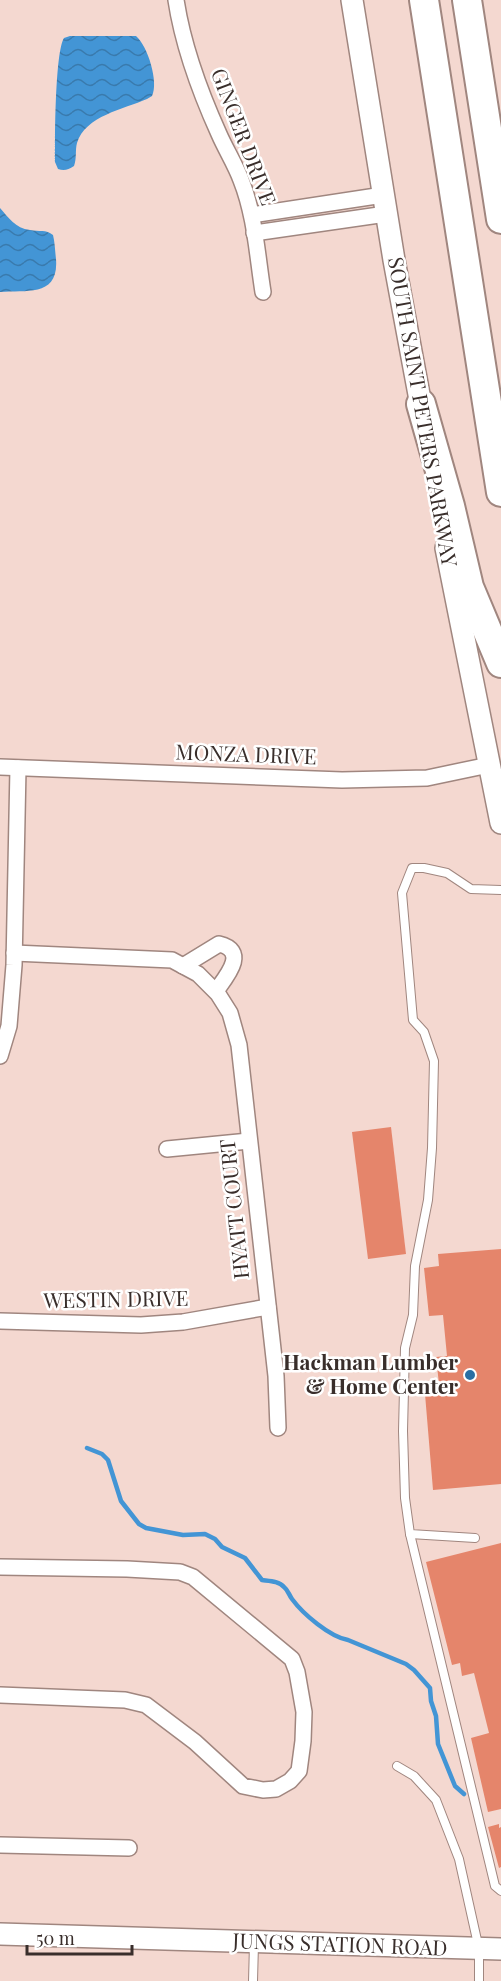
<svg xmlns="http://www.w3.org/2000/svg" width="501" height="1981" font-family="'Playfair Display',serif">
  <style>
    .water { fill: url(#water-waves) }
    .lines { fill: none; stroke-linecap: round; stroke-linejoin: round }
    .stream { stroke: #4395d5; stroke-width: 4.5 }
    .building { fill: #e5856b }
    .lane-casing { stroke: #a0867f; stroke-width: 10 }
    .street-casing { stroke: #a0867f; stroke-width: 18 }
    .secondary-casing { stroke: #a0867f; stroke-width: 24 }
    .highway-casing { stroke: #a0867f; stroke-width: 32 }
    .lane { stroke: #fff; stroke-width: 8 }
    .street { stroke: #fff; stroke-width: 15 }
    .secondary { stroke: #fff; stroke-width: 21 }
    .highway { stroke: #fff; stroke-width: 28 }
    .poi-dot { fill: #2a6fa4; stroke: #fff; stroke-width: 2 }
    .labels { text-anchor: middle; stroke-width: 5; stroke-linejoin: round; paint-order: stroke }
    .street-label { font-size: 21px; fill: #392e2b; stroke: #fff }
    .poi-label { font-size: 21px; font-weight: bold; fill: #392e2b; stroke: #fff; text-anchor: end }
  </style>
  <defs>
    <pattern id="water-waves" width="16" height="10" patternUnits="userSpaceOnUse" patternTransform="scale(1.5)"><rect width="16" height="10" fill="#4395d5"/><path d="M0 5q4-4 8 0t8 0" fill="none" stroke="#397aad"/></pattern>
  </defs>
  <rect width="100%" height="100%" fill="#f4d8d0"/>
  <g class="water">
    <path d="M70,36H136C148,46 159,83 152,96L147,99C124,109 85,116 77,143C75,150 77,158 74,166C68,170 64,171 58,169L55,162C55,140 55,52 64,38Z"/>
    <path d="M0,208C9,218 15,228 30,230C39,232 46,229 53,235C55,243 55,251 56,259C59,297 27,290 0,292Z"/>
  </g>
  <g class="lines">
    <path class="stream" d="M87,1448L102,1454L108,1460L121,1501L139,1524L146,1528L183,1535L205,1534L215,1539L222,1547L245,1558L262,1580C270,1581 279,1581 284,1587C288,1590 289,1595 292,1599C303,1614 330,1637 348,1640L406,1664L414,1670L430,1688L431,1701L436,1716L438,1744L455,1786L464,1794"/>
  </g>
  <g class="building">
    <polygon points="391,1127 406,1254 368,1259 352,1132"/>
    <polygon points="501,1249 501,1484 433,1490 425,1394 440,1393 436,1357 447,1356 443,1315 429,1316 424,1268 439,1266 438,1254"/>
    <polygon points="501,1543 501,1809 488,1812 471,1738 489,1733 474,1673 462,1676 460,1663 452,1665 426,1562"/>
    <polygon points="499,1824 499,1828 501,1827 501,1867 499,1868 488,1827"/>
  </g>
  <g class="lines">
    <defs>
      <g id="lane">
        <polyline points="410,1534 495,1886 501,1891"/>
        <polyline points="475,1538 410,1534 405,1498 403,1431 405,1348 413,1315 415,1266 428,1200 432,1148 434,1061 424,1032 413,1020 402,893 412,868 424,868 447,873 471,889 501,890"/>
        <polyline points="397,1766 414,1776 436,1800 459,1859 479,1949 479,1981"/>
        <polyline points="253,1981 254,1944"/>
      </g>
      <g id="street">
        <path d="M176,0C183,46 200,92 219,134C226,150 235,164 241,180C255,215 257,254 263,292"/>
        <polyline points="252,215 383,195"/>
        <polyline points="254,233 386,214"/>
        <polyline points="0,767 342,780 427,778 489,765"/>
        <polyline points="14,953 172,960 198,974 218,994 230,1013 239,1045 276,1376 278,1428"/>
        <path d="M183,966L219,944C249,951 226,977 216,991"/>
        <polyline points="0,1056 9,1026 14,965 18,768"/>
        <polyline points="167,1149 249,1141"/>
        <polyline points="0,1321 141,1325 183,1322 268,1307"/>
        <polyline points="0,1567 127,1569 180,1572 193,1577 292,1659 297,1672 304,1712 303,1741 299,1771 290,1781 276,1789 263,1790 243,1786 195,1742 146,1705 125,1700 0,1695"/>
        <polyline points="0,1845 129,1848"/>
      </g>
      <g id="secondary">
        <polyline points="352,0 394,260 423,416"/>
        <polyline points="446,548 501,823"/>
        <polyline points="0,1934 501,1949"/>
      </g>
      <g id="highway">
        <polyline points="424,0 501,492"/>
        <polyline points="467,0 501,219"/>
        <polyline points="421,404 450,506 469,587 501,663"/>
      </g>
    </defs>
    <use href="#lane" class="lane-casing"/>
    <use href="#street" class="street-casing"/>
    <use href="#secondary" class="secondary-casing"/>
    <use href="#highway" class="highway-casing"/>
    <use href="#lane" class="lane"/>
    <use href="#street" class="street"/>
    <use href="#secondary" class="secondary"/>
    <use href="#highway" class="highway"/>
  </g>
  <circle class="poi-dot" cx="470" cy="1375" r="6"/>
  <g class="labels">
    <g class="street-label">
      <text transform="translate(243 137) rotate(69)" y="7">GINGER DRIVE</text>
      <text transform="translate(422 412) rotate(80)" y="7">SOUTH SAINT PETERS PARKWAY</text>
      <text transform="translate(246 755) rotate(2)" y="7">MONZA DRIVE</text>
      <text transform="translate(235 1209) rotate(-96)" y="7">HYATT COURT</text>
      <text transform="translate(116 1300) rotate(-1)" y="7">WESTIN DRIVE</text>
      <text transform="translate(340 1945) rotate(2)" y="7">JUNGS STATION ROAD</text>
    </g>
    <g class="poi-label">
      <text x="458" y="1370">Hackman Lumber<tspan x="458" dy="24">&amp; Home Center</tspan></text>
    </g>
  </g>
  <path d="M27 1945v9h105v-9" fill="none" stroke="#392e2b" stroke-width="3"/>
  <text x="36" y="1945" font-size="18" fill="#392e2b" stroke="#ffffff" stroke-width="4.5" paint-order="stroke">50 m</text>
</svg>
